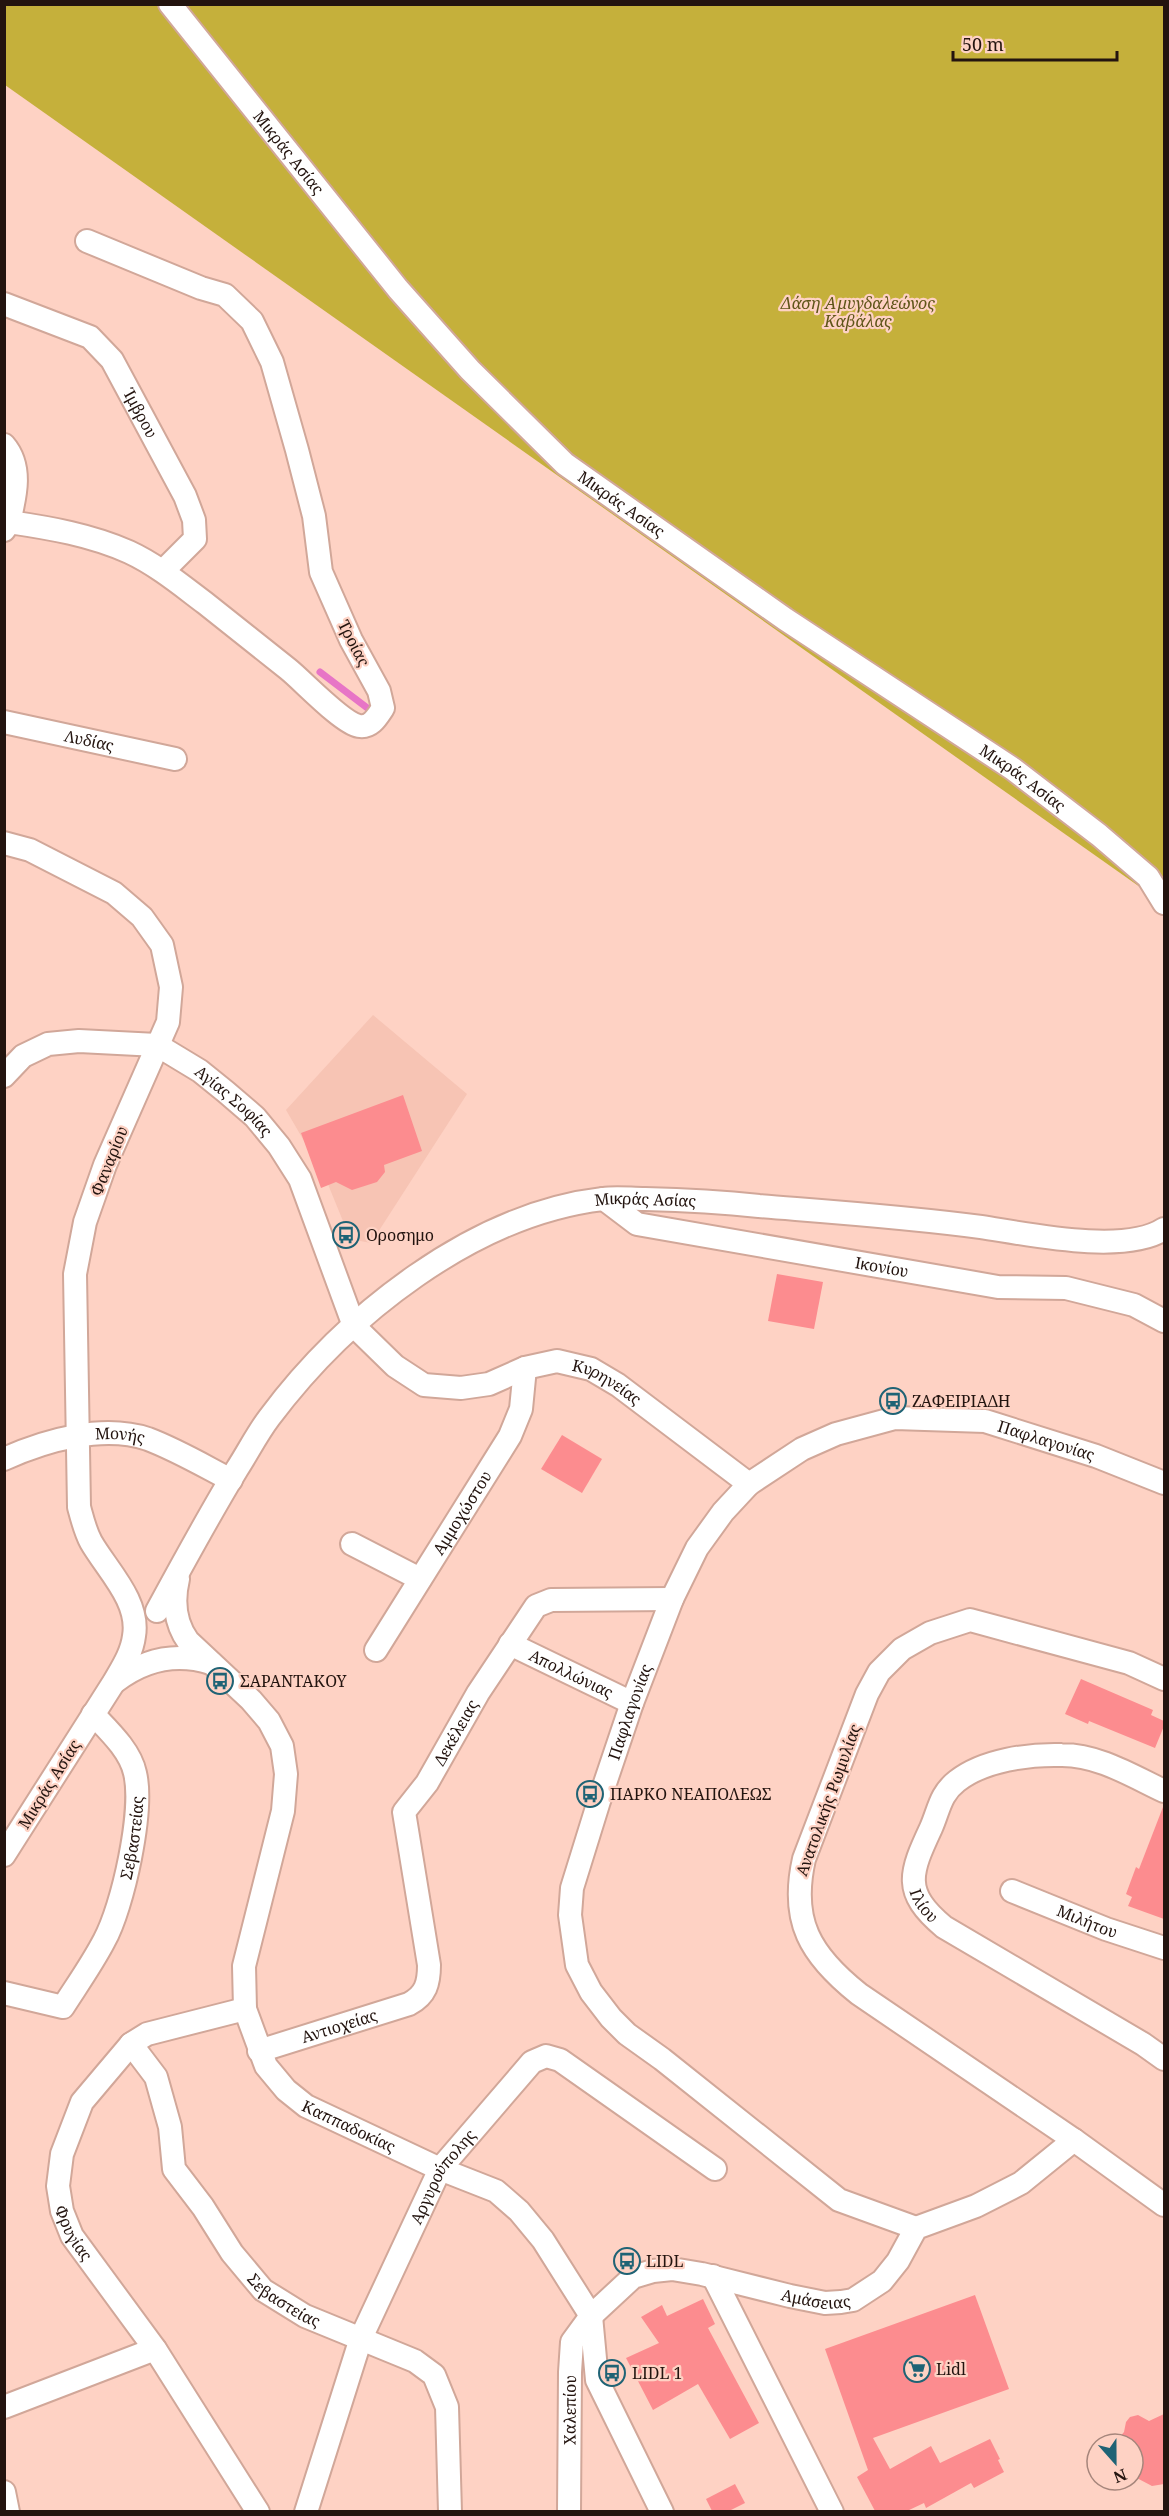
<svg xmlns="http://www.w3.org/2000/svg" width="1169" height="2516" font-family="'Noto Serif',serif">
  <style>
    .built { fill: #f7c4b4 }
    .forest { fill: #c5b03b }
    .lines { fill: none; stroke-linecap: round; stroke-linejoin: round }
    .stream { stroke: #e775c6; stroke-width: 7 }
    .building { fill: #fc8c8f }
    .minor-casing { stroke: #d1a799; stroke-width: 26 }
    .minor { stroke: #fff; stroke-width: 22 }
    .labels { text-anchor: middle; stroke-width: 4.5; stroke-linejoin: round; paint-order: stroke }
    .street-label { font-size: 16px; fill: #23140f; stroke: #fed2c4 }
    .park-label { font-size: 16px; font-style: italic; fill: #5f5518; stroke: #fed2c4 }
    .poi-label { font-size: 16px; fill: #23140f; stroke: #fed2c4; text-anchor: start }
  </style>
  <rect width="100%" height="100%" fill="#fed2c4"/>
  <polygon class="built" points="373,1015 467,1094 371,1243 355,1240 345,1226 325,1177 286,1110"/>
  <polygon class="forest" points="5,5 1164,5 1164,904 5,85"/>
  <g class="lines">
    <polyline class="stream" points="320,672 370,710"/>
  </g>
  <g class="building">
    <polygon points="403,1095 422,1151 384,1165 385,1172 377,1182 352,1190 336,1182 321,1188 301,1133"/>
    <polygon points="777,1274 823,1282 814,1329 768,1321"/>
    <polygon points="562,1435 602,1459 582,1493 541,1469"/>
    <polygon points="1081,1679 1153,1710 1151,1715 1164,1721 1164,1726 1155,1748 1089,1721 1088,1724 1065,1714"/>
    <polygon points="1163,1807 1164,1807 1164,1919 1128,1906 1132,1897 1126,1894 1136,1867 1139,1869"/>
    <polygon points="975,2295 1009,2389 873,2438 890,2469 931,2446 940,2463 990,2439 1000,2459 998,2460 1004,2472 974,2488 971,2483 926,2508 924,2503 907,2511 875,2511 857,2477 868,2470 825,2349"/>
    <polygon points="703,2299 715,2324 708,2328 759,2423 730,2439 698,2384 653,2410 626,2358 659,2343 641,2317 662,2305 667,2316"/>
    <polygon points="1164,2414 1164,2484 1152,2486 1133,2476 1133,2444 1114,2444 1124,2432 1126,2422 1130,2417 1138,2415 1149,2421"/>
    <polygon points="735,2484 745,2503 729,2511 712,2511 706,2499"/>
  </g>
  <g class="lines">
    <defs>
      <g id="minor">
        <path id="s1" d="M170,4L398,289L470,370L565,464L785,619L1013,769L1099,835L1148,877L1164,903"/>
        <path id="s2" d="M4,304L90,337L112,360L185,496L194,520L195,539L163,571"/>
        <path d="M4,445C23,467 15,497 9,522"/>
        <path d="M4,530L9,522C50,528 91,535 129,552C157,565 181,585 205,603C233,625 260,647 288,669C303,681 342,723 359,726C371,728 377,717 383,708L379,691L351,640L321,572L314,516L297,450L272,362L252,321L225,295L201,288L87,241"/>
        <path id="s3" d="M4,722L175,759"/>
        <path d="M4,843L30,850L114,893L142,917L162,945L171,987L168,1022L105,1165L85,1222L75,1274L79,1507C82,1518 85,1531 91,1542C107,1570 140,1601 134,1636C132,1653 122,1668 114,1682L4,1855"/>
        <path id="s4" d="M4,1076L23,1056L48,1044L79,1041L157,1045L200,1071L226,1092L255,1117L279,1146L300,1179L354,1326L395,1366L424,1385L461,1388L489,1384L525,1368L557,1361L591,1369L618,1385L749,1484"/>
        <path id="s5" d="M604,1199L637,1224L998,1287L1066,1288L1134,1305L1164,1321"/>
        <path id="s6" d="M4,1459C46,1440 103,1424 148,1439C177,1450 204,1466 231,1480"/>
        <polyline points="352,1544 420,1579"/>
        <path id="s7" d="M178,1579C173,1600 175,1623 188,1641L251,1700L269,1721L282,1746L286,1774L283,1811L244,1966L245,2009L266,2066L286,2090L306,2106L440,2169L496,2191L519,2211L543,2240L591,2316L597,2380L662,2512"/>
        <path id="s8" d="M157,1611C183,1563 209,1515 237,1469C248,1452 257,1434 269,1418C345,1316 473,1214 603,1199C616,1197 631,1199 645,1199C683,1200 721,1202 759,1206C833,1212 907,1217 981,1227C1027,1234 1125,1255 1164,1229"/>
        <path id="s9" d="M510,1644L632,1703"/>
        <path id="s10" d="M376,1650L510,1436L521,1409L525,1368"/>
        <path d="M1164,1679L1129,1663L970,1620L930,1633L902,1649L879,1672L867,1694L804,1859C790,1921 810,1955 859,1994L1074,2140L1164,2205"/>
        <path d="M116,1681C145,1659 176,1652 211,1663"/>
        <path id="s11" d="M1164,1791C1132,1776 1099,1755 1062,1755C1029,1754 984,1760 957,1781C940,1794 939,1810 931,1828C910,1873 902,1892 944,1927L1143,2044L1164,2059"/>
        <path id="s12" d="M1012,1891L1106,1929L1164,1948"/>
        <path id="s13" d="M4,1993L63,2007C77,1985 92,1964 104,1941C123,1907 144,1810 135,1773C130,1750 108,1730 93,1714"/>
        <path id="s14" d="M245,2009L147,2034L131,2044L82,2102L62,2154L58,2186L62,2211L72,2236L155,2349L258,2512"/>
        <path id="s15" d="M131,2044L156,2077L170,2127L174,2169L203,2207L232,2253L263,2290L305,2316L415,2361L434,2375L447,2407L450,2512"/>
        <path id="s16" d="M259,2051L409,2004C426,1995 429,1983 429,1965L404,1812L427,1783L478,1693L536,1606L551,1600L672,1599"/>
        <path id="s17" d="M916,2228L839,2200L662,2059L627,2034L611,2018L591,1992L577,1965L570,1915L572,1888L599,1801L632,1703L672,1599L697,1548L723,1512L749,1484L802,1449L836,1434L895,1418L985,1421L1096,1456L1164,1483"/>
        <polyline points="713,2276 832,2512"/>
        <polyline points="4,2407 155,2349"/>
        <polyline points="4,2492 8,2512"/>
        <path id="s18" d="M306,2512L361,2338L440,2169L532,2062L546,2056L560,2060L715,2169"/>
        <path id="s19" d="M569,2512L570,2372L572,2342L591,2316L633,2277L653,2271L672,2269L702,2274L790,2296L825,2303L841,2302L853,2300L882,2281L898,2261L916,2228L976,2206L1021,2183L1074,2140"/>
      </g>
    </defs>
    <use href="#minor" class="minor-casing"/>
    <use href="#minor" class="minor"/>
  </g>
  <defs>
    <symbol id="bus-ring" viewBox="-11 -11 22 22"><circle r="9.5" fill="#fed2c4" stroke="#1f6375" stroke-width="1.5"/><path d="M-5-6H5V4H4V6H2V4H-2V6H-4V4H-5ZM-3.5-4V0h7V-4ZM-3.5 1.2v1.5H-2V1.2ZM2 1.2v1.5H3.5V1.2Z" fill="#1f6375"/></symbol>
    <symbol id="supermarket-ring" viewBox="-11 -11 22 22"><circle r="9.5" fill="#fed2c4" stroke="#1f6375" stroke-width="1.5"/><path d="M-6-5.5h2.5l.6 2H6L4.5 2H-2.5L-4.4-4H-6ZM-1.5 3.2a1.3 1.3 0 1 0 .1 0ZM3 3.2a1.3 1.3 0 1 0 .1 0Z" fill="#1f6375"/></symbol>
  </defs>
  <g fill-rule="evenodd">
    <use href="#bus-ring" x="331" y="1220" width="30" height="30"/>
    <use href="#bus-ring" x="878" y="1386" width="30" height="30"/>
    <use href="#bus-ring" x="205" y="1666" width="30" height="30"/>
    <use href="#bus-ring" x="575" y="1779" width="30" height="30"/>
    <use href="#bus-ring" x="612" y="2246" width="30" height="30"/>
    <use href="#supermarket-ring" x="902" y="2354" width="30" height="30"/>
    <use href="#bus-ring" x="597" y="2358" width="30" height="30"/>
  </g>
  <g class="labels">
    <g class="street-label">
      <text dy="6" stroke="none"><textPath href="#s1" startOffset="190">Μικράς Ασίας</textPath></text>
      <text dy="6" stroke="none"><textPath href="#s2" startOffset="184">Ίμβρου</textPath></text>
      <text dy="6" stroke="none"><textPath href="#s1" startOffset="676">Μικράς Ασίας</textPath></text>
      <text transform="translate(354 643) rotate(63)" y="6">Τροίας</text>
      <text dy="6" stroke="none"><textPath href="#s3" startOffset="87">Λυδίας</textPath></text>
      <text dy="6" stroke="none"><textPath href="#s1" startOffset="1162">Μικράς Ασίας</textPath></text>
      <text dy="6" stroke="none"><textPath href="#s4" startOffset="260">Αγίας Σοφίας</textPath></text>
      <text transform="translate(109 1161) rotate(-68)" y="6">Φαναρίου</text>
      <text dy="6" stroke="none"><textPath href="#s8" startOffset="675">Μικράς Ασίας</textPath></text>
      <text dy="6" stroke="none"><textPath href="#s5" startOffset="290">Ικονίου</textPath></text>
      <text dy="6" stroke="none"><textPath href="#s4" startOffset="804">Κυρηνείας</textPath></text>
      <text dy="6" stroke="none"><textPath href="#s6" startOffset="120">Μονής</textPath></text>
      <text dy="6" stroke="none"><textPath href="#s17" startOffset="1276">Παφλαγονίας</textPath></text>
      <text dy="6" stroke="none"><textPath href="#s10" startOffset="162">Αμμοχώστου</textPath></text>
      <text dy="6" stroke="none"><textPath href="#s9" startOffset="68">Απολλώνιας</textPath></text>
      <text dy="6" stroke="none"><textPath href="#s17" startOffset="700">Παφλαγονίας</textPath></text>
      <text dy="6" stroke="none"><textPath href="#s16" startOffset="454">Δεκέλειας</textPath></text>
      <text transform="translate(49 1784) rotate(-58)" y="6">Μικράς Ασίας</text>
      <text transform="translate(828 1800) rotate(-70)" y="6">Ανατολικής Ρωμυλίας</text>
      <text dy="6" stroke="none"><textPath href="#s13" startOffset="246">Σεβαστείας</textPath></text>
      <text dy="6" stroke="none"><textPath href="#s11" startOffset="357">Ιλίου</textPath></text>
      <text dy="6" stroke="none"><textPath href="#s12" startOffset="81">Μιλήτου</textPath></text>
      <text dy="6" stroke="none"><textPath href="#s16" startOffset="84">Αντιοχείας</textPath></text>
      <text dy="6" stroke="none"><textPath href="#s7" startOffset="640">Καππαδοκίας</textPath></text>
      <text dy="6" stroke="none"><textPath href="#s18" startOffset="364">Αργυρούπολης</textPath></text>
      <text dy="6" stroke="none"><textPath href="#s14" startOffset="334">Φρυγίας</textPath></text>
      <text dy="6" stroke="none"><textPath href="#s19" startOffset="447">Αμάσειας</textPath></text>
      <text dy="6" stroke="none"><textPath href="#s15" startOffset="309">Σεβαστείας</textPath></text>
      <text dy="6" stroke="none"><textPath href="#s19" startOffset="102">Χαλεπίου</textPath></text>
    </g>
    <g class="park-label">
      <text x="858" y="309">Δάση Αμυγδαλεώνος<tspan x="858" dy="18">Καβάλας</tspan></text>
    </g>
    <g class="poi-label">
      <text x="366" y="1241">Οροσημο</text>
      <text x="912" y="1407">ΖΑΦΕΙΡΙΑΔΗ</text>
      <text x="240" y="1687">ΣΑΡΑΝΤΑΚΟΥ</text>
      <text x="610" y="1800">ΠΑΡΚΟ ΝΕΑΠΟΛΕΩΣ</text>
      <text x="646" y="2267">LIDL</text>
      <text x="936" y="2375">Lidl</text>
      <text x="632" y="2379">LIDL 1</text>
    </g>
  </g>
  <rect width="1169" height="2516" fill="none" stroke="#23140f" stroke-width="12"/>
  <g transform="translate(1115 2462) rotate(159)"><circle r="28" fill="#fed2c4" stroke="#a6867c" stroke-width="1.5"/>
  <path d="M0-4.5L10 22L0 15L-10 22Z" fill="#1f6375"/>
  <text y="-9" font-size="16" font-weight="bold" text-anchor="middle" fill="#23140f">N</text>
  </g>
  <path d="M953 51v9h164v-9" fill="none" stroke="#23140f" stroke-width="3"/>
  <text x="962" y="51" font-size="18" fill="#23140f" stroke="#fed2c4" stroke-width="4.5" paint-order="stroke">50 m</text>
</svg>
